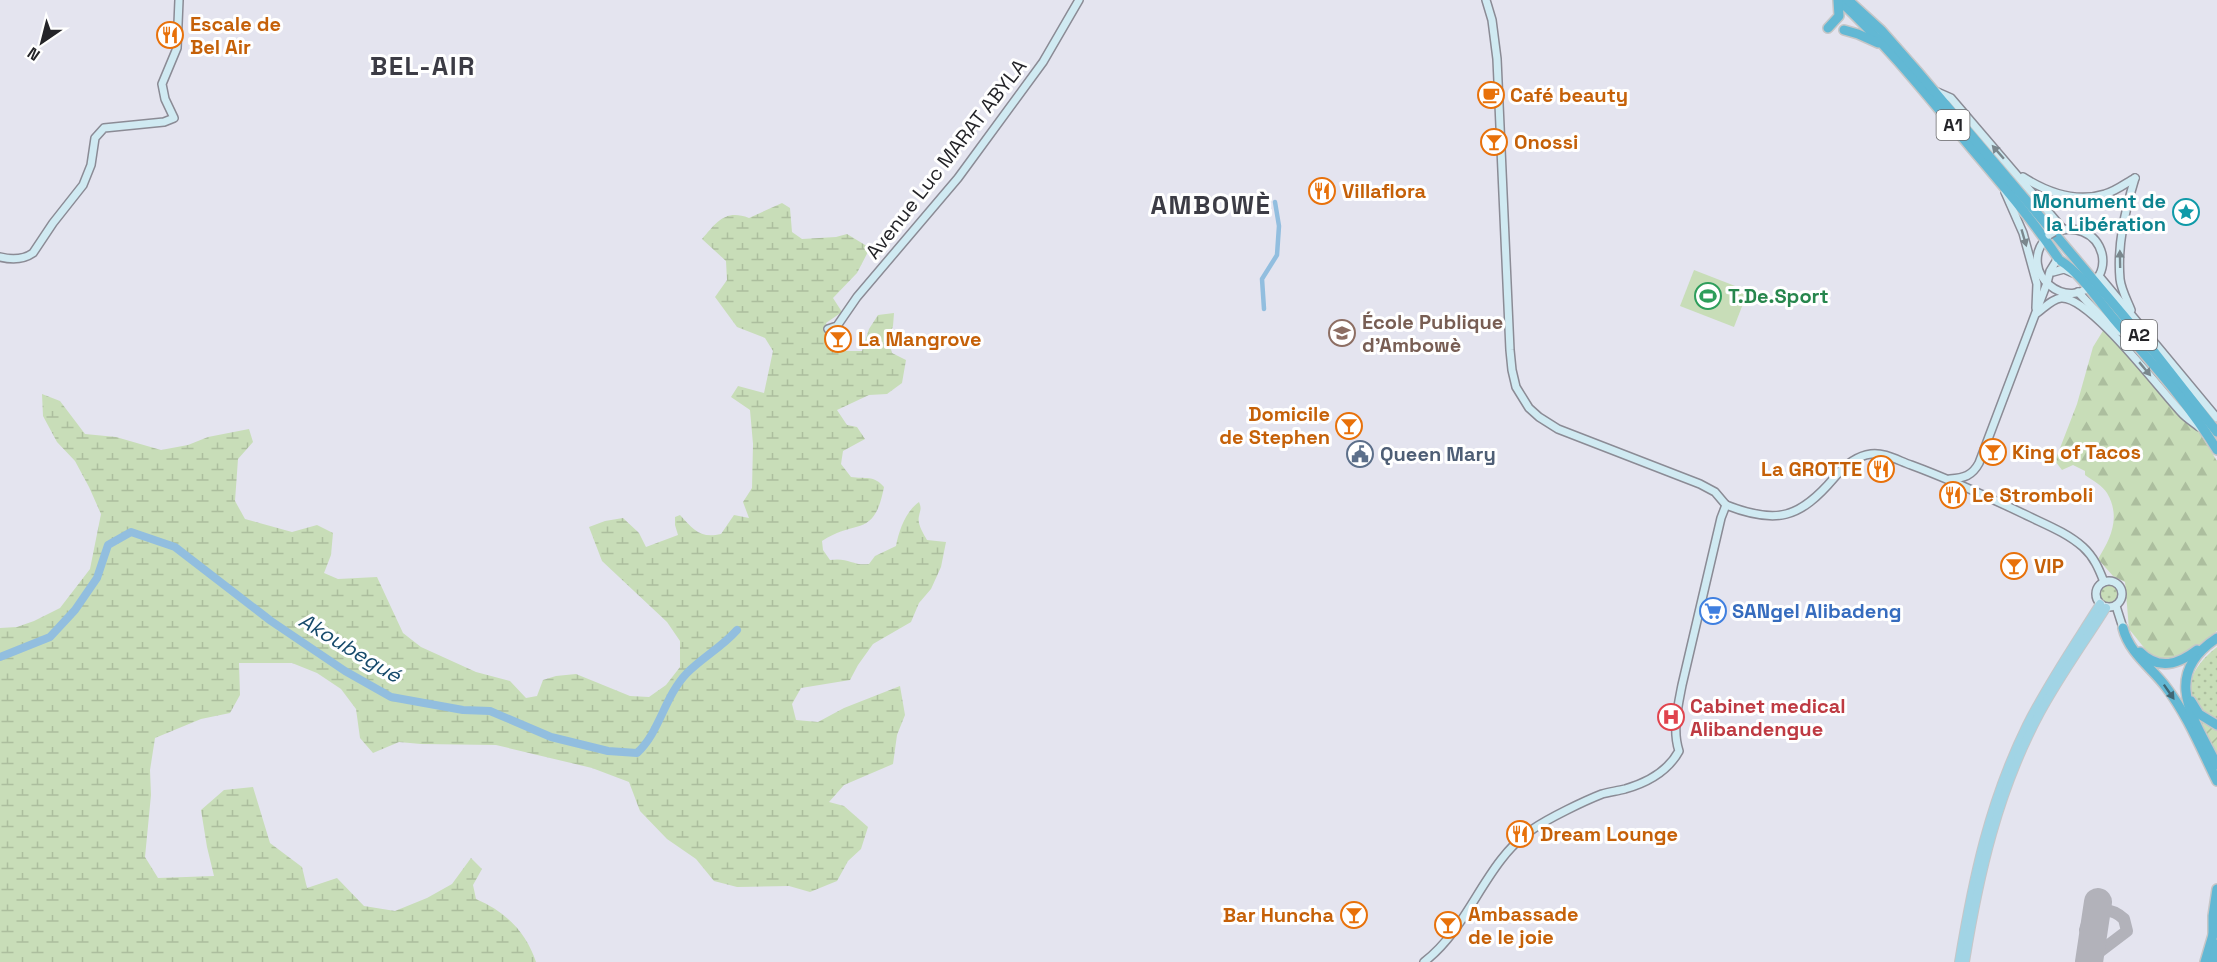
<svg xmlns="http://www.w3.org/2000/svg" width="2217" height="962" font-family="'Space Grotesk',sans-serif">
  <style>
    .grass { fill: url(#grass-dots) }
    .forest { fill: url(#forest-firs) }
    .wetland { fill: url(#wetland-marsh) }
    .garden { fill: url(#garden-furrows) }
    .pitch { fill: #c8ddb8 }
    .lines { fill: none; stroke-linecap: round; stroke-linejoin: round }
    .canal { stroke: #92bedf; stroke-width: 4.5 }
    .river { stroke: #92bedf; stroke-width: 8 }
    .taxiway { stroke: #b2b2ba; stroke-width: 12 }
    .runway { stroke: #b2b2ba; stroke-width: 28 }
    .secondary-casing { stroke: #8b8b95; stroke-width: 10 }
    .primary-casing { stroke: #c6c6c7; stroke-width: 10 }
    .highway-casing { stroke: #c6c6c7; stroke-width: 12 }
    .secondary { stroke: #d0eaf2; stroke-width: 7 }
    .primary { stroke: #a1d4e5; stroke-width: 8 }
    .highway { stroke: #62b8d4; stroke-width: 9 }
    .secondary-bridge-casing { stroke: #8b8b95; stroke-width: 10; stroke-linecap: butt }
    .secondary-bridge { stroke: #d0eaf2; stroke-width: 7 }
    .oneway { fill: #7a878d }
    .oneway2 { fill: #406775 }
    .labels { text-anchor: middle; stroke-width: 6; stroke-linejoin: round; paint-order: stroke }
    .shield { fill: #fff; stroke: #666668; stroke-width: 1.5 }
    .shield-label { font-size: 18px; font-weight: bold; fill: #242428 }
    .food-label { font-size: 20px; font-weight: bold; fill: #c56008; stroke: #fff; text-anchor: start }
    .street-label { font-size: 20px; fill: #242428; stroke: #fff }
    .culture-label { font-size: 20px; font-weight: bold; fill: #0d838f; stroke: #fff; text-anchor: end }
    .leisure-label { font-size: 20px; font-weight: bold; fill: #27864d; stroke: #fff; text-anchor: start }
    .education-label { font-size: 20px; font-weight: bold; fill: #785e54; stroke: #fff; text-anchor: start }
    .service-label { font-size: 20px; font-weight: bold; fill: #4e5e75; stroke: #fff; text-anchor: start }
    .shop-label { font-size: 20px; font-weight: bold; fill: #366cbe; stroke: #fff; text-anchor: start }
    .health-label { font-size: 20px; font-weight: bold; fill: #be3a42; stroke: #fff; text-anchor: start }
    .water-label { font-size: 21px; font-style: italic; fill: #174b6c; stroke: #fff }
    .district-label { font-size: 26px; font-weight: bold; letter-spacing: 1.5px; fill: #3c3c45; stroke: #fff }
  </style>
  <defs>
    <pattern id="grass-dots" width="8" height="8" patternUnits="userSpaceOnUse" patternTransform="scale(1.5)"><rect width="8" height="8" fill="#c8ddb8"/><path d="M2 2h.1M6 6h.1" fill="none" stroke="#acbe9e" stroke-width="1.8" stroke-linecap="round"/></pattern>
    <pattern id="forest-firs" width="22" height="20" patternUnits="userSpaceOnUse" patternTransform="scale(1.5)"><rect width="22" height="20" fill="#c8ddb8"/><path d="M5 1l3.5 6h-7zM16 11l3.5 6h-7z" fill="#acbe9e"/></pattern>
    <pattern id="wetland-marsh" width="20" height="14" patternUnits="userSpaceOnUse" patternTransform="scale(1.5)"><rect width="20" height="14" fill="#c8ddb8"/><path d="M1 5h8M5 5V1M11 12h8M15 12V8" fill="none" stroke="#acbe9e"/></pattern>
    <pattern id="garden-furrows" width="10" height="10" patternUnits="userSpaceOnUse" patternTransform="scale(1.5)"><rect width="10" height="10" fill="#c8ddb8"/><path d="M-1 1l2-2M0 10L10 0M9 11l2-2" fill="none" stroke="#acbe9e"/></pattern>
  </defs>
  <rect width="100%" height="100%" fill="#e4e4ef"/>
  <g class="grass">
    <circle cx="2109" cy="595" r="10"/>
    <path d="M2217,647V724C2211,719 2203,715 2198,709C2178,686 2199,661 2217,647Z"/>
  </g>
  <path class="forest" d="M2109,321L2195,425L2217,461V631L2181,658L2162,660L2150,655L2129,629L2125,582L2113,576L2098,559C2111,538 2121,517 2107,493C2103,486 2092,480 2085,475V471L2073,465L2062,470L2055,461L2077,404L2093,347Z"/>
  <path class="wetland" d="M782,203L790,208L792,232L802,239L836,237L847,234L870,248L857,273L833,298L842,312L826,323L829,331L826,336L844,351H862L869,329L878,315L894,313L893,326L888,339L892,353L906,360L902,383L887,394L869,395L837,410L847,425L857,427L865,439L843,451L841,464L851,477C865,479 874,475 884,487C874,539 857,518 822,541L823,550L830,560C848,557 853,566 869,564L875,556L896,546C899,530 906,511 919,502C922,509 920,510 919,516C917,524 923,533 927,540L946,542L941,567L931,589L919,603L911,622L873,644L858,665L850,680L801,688L792,704L796,720L818,722L844,708L900,686L905,715L897,735L893,764L844,785L829,802L844,806L868,827L861,849L848,861L837,881L810,892L789,886L737,887L714,881L696,859L667,839L640,811L629,782L592,768L496,745L421,744L399,742L373,753L360,738L356,709L341,689L317,673L292,663H239L240,695L230,713L201,719L155,738L150,770L151,795L145,857L158,878L214,876L207,847L201,810L224,790L253,787L270,843L302,867L307,888L337,878L364,906L395,911L427,898L452,884L471,858L482,869L473,885L476,899C505,911 526,932 536,962H0V628L17,627L34,621L60,608L90,569L101,514L89,487L75,461L57,442L43,416L42,394L60,401L85,434L116,437L161,450L188,445L208,437L249,429L253,442L238,459L235,501L245,519L292,532L317,525L333,533L331,555L324,573L338,579L377,577L403,633L421,647L476,672L510,681L526,698L537,696L543,680L556,676L576,674L630,696L649,697L666,685L680,667V641L667,622L602,561L589,527L605,521L623,518L639,533L646,547L678,535L675,525V517L680,515C693,529 700,539 721,534L734,515L749,518L743,502L752,488L753,444L750,410L731,397L738,386L764,393L773,351L765,338L737,327L715,297L727,280L726,261L702,239C717,222 725,209 749,218Z"/>
  <polygon class="garden" points="2192,710 2217,729 2217,760"/>
  <polygon class="pitch" points="1694,270 1748,291 1734,327 1680,306"/>
  <g class="lines">
    <polyline class="canal" points="1264,309 1262,279 1277,255 1279,226 1275,202"/>
    <path class="river" d="M0,657L50,637L75,610L97,578L108,545L131,532L175,547L271,621L345,671L391,697L463,710L490,711L551,737L608,751L637,753C660,732 664,697 687,673C703,657 722,647 737,630"/>
    <path class="taxiway" d="M2091,945L2085,930C2090,910 2108,904 2124,919L2127,931L2098,953L2091,962"/>
    <polyline class="runway" points="2089,962 2098,902"/>
    <defs>
      <g id="secondary">
        <polyline points="1486,0 1492,20 1497,59 1510,350 1512,370 1516,387 1529,408 1539,417 1558,429 1700,484 1715,492 1726,505"/>
        <polyline points="1935,91 1951,98 2063,229"/>
        <path d="M2023,177C2048,193 2076,203 2105,194C2116,191 2126,183 2135,178"/>
        <polyline points="2005,192 2023,233 2037,284 2036,308"/>
        <path d="M2047,237C2015,272 2069,316 2096,280C2102,273 2104,263 2102,254C2096,231 2073,225 2054,232"/>
        <path d="M0,257C12,260 23,260 33,253L53,223L83,185L91,165L95,138L104,128L164,122L174,118L165,99L162,84L177,48L179,0"/>
        <polyline points="2053,272 2064,269 2073,273"/>
        <polyline points="2099,276 2217,418"/>
        <polyline points="2078,292 2112,328 2125,334"/>
        <path d="M2131,310C2127,300 2121,289 2120,279C2117,245 2125,211 2135,178"/>
        <path d="M2037,313C2044,308 2052,299 2061,298C2090,296 2160,390 2181,412C2186,418 2193,422 2199,427"/>
        <polyline points="828,329 837,326 857,297 958,178 1043,62 1079,0"/>
        <path d="M1950,479C1964,478 1972,476 1979,463L2047,283L2050,271L2058,258"/>
        <path d="M1726,505C1777,525 1800,518 1834,478C1844,466 1856,456 1871,454C1884,452 1899,461 1911,465C1949,479 1986,496 2024,514C2044,524 2066,532 2083,547C2094,557 2099,569 2104,582"/>
        <circle cx="2109" cy="594" r="13"/>
        <polyline points="2116,606 2123,628"/>
        <path d="M1424,962C1471,926 1484,862 1533,829C1549,818 1584,801 1602,794C1609,792 1617,791 1625,789C1646,783 1668,771 1679,751C1672,730 1678,706 1682,685L1721,518L1726,505"/>
      </g>
      <g id="primary">
        <path d="M1959,962C1973,878 1989,802 2027,725C2048,683 2075,644 2100,604"/>
        <path d="M1965,962C1979,875 1998,791 2040,713C2060,676 2084,643 2106,608"/>
      </g>
      <g id="highway">
        <path d="M1839,0C1883,41 1922,89 1961,136C1995,176 2029,215 2058,258"/>
        <polyline points="1848,0 1881,30 1918,72 2155,353 2217,432"/>
        <polyline points="1828,28 1839,16 1838,0"/>
        <polyline points="1844,30 1858,34 1878,43"/>
        <path d="M2061,261C2080,273 2099,301 2114,319C2150,361 2188,402 2217,450"/>
        <path d="M2123,628C2129,653 2152,668 2166,687C2188,716 2201,749 2217,781"/>
        <path d="M2217,638C2160,675 2194,719 2217,765"/>
        <path d="M2140,652C2159,671 2179,664 2197,650"/>
        <polyline points="2191,701 2199,714 2217,725"/>
        <polyline points="2213,934 2213,916 2217,889"/>
        <polyline points="2205,962 2215,928"/>
        <polyline points="2213,962 2217,944"/>
      </g>
    </defs>
    <use href="#secondary" class="secondary-casing"/>
    <use href="#primary" class="primary-casing"/>
    <use href="#highway" class="highway-casing"/>
    <use href="#secondary" class="secondary"/>
    <use href="#primary" class="primary"/>
    <use href="#highway" class="highway"/>
    <defs>
      <polyline id="secondary-bridge" points="2049,235 2054,232"/>
    </defs>
    <use href="#secondary-bridge" class="secondary-bridge-casing"/>
    <use href="#secondary-bridge" class="secondary-bridge"/>
  </g>
  <defs><path id="oneway-solid" d="M-6-.8H1V-3.2L6.5 0L1 3.2V.8H-6Z" transform="scale(1.5)"/></defs>
  <g class="oneway">
    <use href="#oneway-solid" transform="translate(1998 152) rotate(-131)"/>
    <use href="#oneway-solid" transform="translate(2024 238) rotate(74)"/>
    <use href="#oneway-solid" transform="translate(2120 259) rotate(-91)"/>
    <use href="#oneway-solid" transform="translate(2145 369) rotate(50)"/>
  </g>
  <use class="oneway2" href="#oneway-solid" transform="translate(2169 692) rotate(55)"/>
  <defs>
    <symbol id="restaurant-ring" viewBox="-11 -11 22 22"><circle r="9.5" fill="#fff" stroke="#e8710a" stroke-width="1.5"/><path d="M-5-6h1v4h1v-4h1v4h1v-4h1v5L-1.5 .5V6h-2V.5L-5-1ZM5-6V6H3V1.5H1.5Q1.5-4 5-6Z" fill="#e8710a"/></symbol>
    <symbol id="cafe-ring" viewBox="-11 -11 22 22"><circle r="9.5" fill="#fff" stroke="#e8710a" stroke-width="1.5"/><path d="M-5.5-4.5H6V0H3Q3 3.5 0 3.5H-2.5Q-5.5 3.5-5.5 0ZM3-3.2v2h1.7v-2ZM-6 4.5H4V6H-6Z" fill="#e8710a"/></symbol>
    <symbol id="bar-ring" viewBox="-11 -11 22 22"><circle r="9.5" fill="#fff" stroke="#e8710a" stroke-width="1.5"/><path d="M-6-5H6L.8 .8V4.5H3.5V6h-7V4.5H-.8V.8Z" fill="#e8710a"/></symbol>
    <symbol id="sight-ring" viewBox="-11 -11 22 22"><circle r="9.5" fill="#fff" stroke="#0f9aa8" stroke-width="1.5"/><path d="M0-6L1.8-2.2L6-1.7L2.9 1.2L3.7 5.4L0 3.3L-3.7 5.4L-2.9 1.2L-6-1.7L-1.8-2.2Z" fill="#0f9aa8"/></symbol>
    <symbol id="stadium-ring" viewBox="-11 -11 22 22"><circle r="9.5" fill="#fff" stroke="#2e9e5b" stroke-width="1.5"/><path d="M0-5a6.5 5 0 1 0 0 10a6.5 5 0 1 0 0-10ZM-3.5-1.8h7v3.6h-7Z" fill="#2e9e5b"/></symbol>
    <symbol id="school-ring" viewBox="-11 -11 22 22"><circle r="9.5" fill="#fff" stroke="#8d6e63" stroke-width="1.5"/><path d="M0-5L7-2L0 1L-7-2ZM-4 1L0 2.5L4 1V4Q0 6-4 4Z" fill="#8d6e63"/></symbol>
    <symbol id="civic-ring" viewBox="-11 -11 22 22"><circle r="9.5" fill="#fff" stroke="#5c6f8a" stroke-width="1.5"/><path d="M-.6-6.5H3V-4.5H.6V-3L4-1V1h2V6H-6V1h2V-1L-.6-3ZM-1.2 2.5V6h2.4V2.5Z" fill="#5c6f8a"/></symbol>
    <symbol id="supermarket-ring" viewBox="-11 -11 22 22"><circle r="9.5" fill="#fff" stroke="#3f7fe0" stroke-width="1.5"/><path d="M-6-5.5h2.5l.6 2H6L4.5 2H-2.5L-4.4-4H-6ZM-1.5 3.2a1.3 1.3 0 1 0 .1 0ZM3 3.2a1.3 1.3 0 1 0 .1 0Z" fill="#3f7fe0"/></symbol>
    <symbol id="hospital-ring" viewBox="-11 -11 22 22"><circle r="9.5" fill="#fff" stroke="#e0444e" stroke-width="1.5"/><path d="M-5-5h3v3.5h4V-5h3V5h-3V1.5h-4V5h-3Z" fill="#e0444e"/></symbol>
  </defs>
  <g fill-rule="evenodd">
    <use href="#restaurant-ring" x="155" y="20" width="30" height="30"/>
    <use href="#cafe-ring" x="1476" y="80" width="30" height="30"/>
    <use href="#bar-ring" x="1479" y="127" width="30" height="30"/>
    <use href="#restaurant-ring" x="1307" y="176" width="30" height="30"/>
    <use href="#sight-ring" x="2171" y="197" width="30" height="30"/>
    <use href="#stadium-ring" x="1693" y="281" width="30" height="30"/>
    <use href="#school-ring" x="1327" y="318" width="30" height="30"/>
    <use href="#bar-ring" x="823" y="324" width="30" height="30"/>
    <use href="#bar-ring" x="1334" y="411" width="30" height="30"/>
    <use href="#bar-ring" x="1978" y="437" width="30" height="30"/>
    <use href="#civic-ring" x="1345" y="439" width="30" height="30"/>
    <use href="#restaurant-ring" x="1866" y="454" width="30" height="30"/>
    <use href="#restaurant-ring" x="1938" y="480" width="30" height="30"/>
    <use href="#bar-ring" x="1999" y="551" width="30" height="30"/>
    <use href="#supermarket-ring" x="1698" y="596" width="30" height="30"/>
    <use href="#hospital-ring" x="1656" y="702" width="30" height="30"/>
    <use href="#restaurant-ring" x="1505" y="819" width="30" height="30"/>
    <use href="#bar-ring" x="1339" y="900" width="30" height="30"/>
    <use href="#bar-ring" x="1433" y="910" width="30" height="30"/>
  </g>
  <g class="labels">
    <g class="shield">
      <rect x="1936.5" y="110" width="33" height="30" rx="4.5"/>
      <rect x="2121" y="320" width="36" height="30" rx="4.5"/>
    </g>
    <g class="shield-label">
      <text x="1953" y="131">A1</text>
      <text x="2139" y="341">A2</text>
    </g>
    <g class="food-label">
      <text x="190" y="31">Escale de<tspan x="190" dy="23">Bel Air</tspan></text>
      <text x="1510" y="102">Café beauty</text>
      <text x="1514" y="149">Onossi</text>
      <text x="1342" y="198">Villaflora</text>
      <text x="858" y="346">La Mangrove</text>
      <text x="1330" y="421" text-anchor="end">Domicile<tspan x="1330" dy="23">de Stephen</tspan></text>
      <text x="2012" y="459">King of Tacos</text>
      <text x="1862" y="476" text-anchor="end">La GROTTE</text>
      <text x="1972" y="502">Le Stromboli</text>
      <text x="2034" y="573">VIP</text>
      <text x="1540" y="841">Dream Lounge</text>
      <text x="1468" y="921">Ambassade<tspan x="1468" dy="23">de le joie</tspan></text>
      <text x="1334" y="922" text-anchor="end">Bar Huncha</text>
    </g>
    <g class="street-label">
      <text transform="translate(946 159) rotate(-52)" y="7">Avenue Luc MARAT ABYLA</text>
    </g>
    <g class="culture-label">
      <text x="2166" y="208">Monument de<tspan x="2166" dy="23">la Libération</tspan></text>
    </g>
    <g class="leisure-label">
      <text x="1728" y="303">T.De.Sport</text>
    </g>
    <g class="education-label">
      <text x="1362" y="329">École Publique<tspan x="1362" dy="23">d’Ambowè</tspan></text>
    </g>
    <g class="service-label">
      <text x="1380" y="461">Queen Mary</text>
    </g>
    <g class="shop-label">
      <text x="1732" y="618">SANgel Alibadeng</text>
    </g>
    <g class="health-label">
      <text x="1690" y="713">Cabinet medical<tspan x="1690" dy="23">Alibandengue</tspan></text>
    </g>
    <g class="water-label">
      <text transform="translate(350 648) rotate(31)" y="7">Akoubegué</text>
    </g>
    <g class="district-label">
      <text x="423" y="75">BEL-AIR</text>
      <text x="1211" y="214">AMBOWÈ</text>
    </g>
  </g>
  <g transform="translate(42 42) rotate(215)" stroke="#ffffff" stroke-width="4.5" paint-order="stroke">
  <path d="M0-4.5L10 22L0 15L-10 22Z" fill="#242428"/>
  <text y="-9" font-size="16" font-weight="bold" text-anchor="middle" fill="#242428">N</text>
  </g>
</svg>
